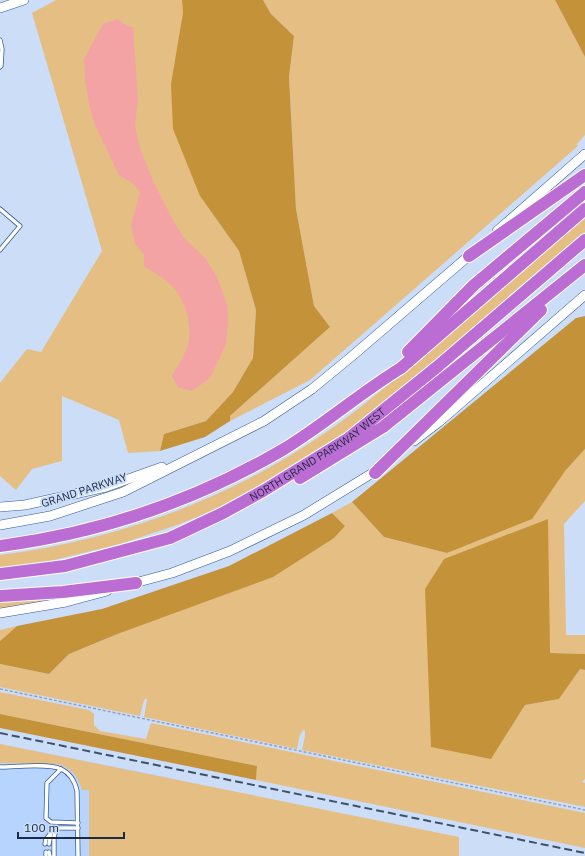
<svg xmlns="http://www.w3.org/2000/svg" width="585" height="856" font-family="'IBM Plex Sans',sans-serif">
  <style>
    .built { fill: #b7d4ff }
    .green { fill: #e4be83 }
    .forest { fill: #c49239 }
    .water { fill: #f4a3a5 }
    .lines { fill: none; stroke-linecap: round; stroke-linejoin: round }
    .lane-casing { stroke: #345a92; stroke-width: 5 }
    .secondary-casing { stroke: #345a92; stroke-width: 10 }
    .highway-casing { stroke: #fff; stroke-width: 14 }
    .path { stroke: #90a1bb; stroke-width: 1.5; stroke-dasharray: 3 2; stroke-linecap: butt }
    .lane { stroke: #fff; stroke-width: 3.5 }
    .secondary { stroke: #fff; stroke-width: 9 }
    .highway { stroke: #bc6dd3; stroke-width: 12 }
    .rail { stroke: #3f5068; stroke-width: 2; stroke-dasharray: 8 4; stroke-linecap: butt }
    .labels { text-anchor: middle; stroke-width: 4; stroke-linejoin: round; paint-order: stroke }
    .street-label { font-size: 11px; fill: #1a2b43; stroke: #ccddf8 }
  </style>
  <rect width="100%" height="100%" fill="#ccddf8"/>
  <polygon class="built" points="0,744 171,778 171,856 0,856"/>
  <g class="green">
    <polygon points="56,0 182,0 200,196 239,251 256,310 253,358 233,392 206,421 164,434 160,451 128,453 119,420 62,396 62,461 32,469 16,490 0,476 0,383 27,349 41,352 102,251 32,13"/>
    <polygon points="263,0 555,0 585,57 585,135 577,144 578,146 310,380 230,421 230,416 330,327 314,306 296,209 289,77 294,36 271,14"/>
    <path d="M585,215V232L408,384L342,437L252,492L202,515L177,525L120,544L50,561L0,569V555C112,541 222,502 316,439C362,409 402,373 443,337C491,297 538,256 585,215Z"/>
    <polygon points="585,449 585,501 564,524 566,635 585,635 585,654 550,653 491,759 525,705 559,699 580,669 585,670 585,779 582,782 585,783 585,807 302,750 305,736 305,731 303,730 300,735 297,749 144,717 147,700 146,698 144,700 140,716 0,687 0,664 49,674 69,654 120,633 345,526 332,513 352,502 384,537 448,553 565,471"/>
    <polygon points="48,599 49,600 0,609 0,600"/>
    <polygon points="17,626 0,641 0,630"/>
    <polygon points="0,692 89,710 94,714 94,725 100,731 146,739 151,723 585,813 585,848 256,780 257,766 0,714"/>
    <path d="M0,744L459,837V856H89V790H82C78,776 71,768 57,764L0,763Z"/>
  </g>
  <g class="forest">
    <polygon points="182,0 263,0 271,14 294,36 289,77 296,209 314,306 330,327 230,416 230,421 205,437 160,451 164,434 206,421 233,392 253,358 256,310 239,251 200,196 173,129 171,84 183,13"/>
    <polygon points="555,0 585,0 585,57"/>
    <polygon points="585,316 585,449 565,471 532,519 447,553 384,537 352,502 576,318"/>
    <polygon points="332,513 345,526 334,538 273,577 120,633 69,654 49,674 0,664 0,641 17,626 102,609 229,566"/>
    <polygon points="548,519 550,653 585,654 585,670 580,669 559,699 525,705 491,759 431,747 425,589 444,559"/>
    <polygon points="0,714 257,766 256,780 0,728"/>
  </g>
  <path class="water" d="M118,19L127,26L133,27L138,98L135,126L140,148L154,183L174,222L184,238L206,259L217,277L228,307V324L226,344L210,378L192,391L179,388L172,376C178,365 187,352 189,340C191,321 185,299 172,286C164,278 153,272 144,266V254L135,244L131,225L140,192L134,184L119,175L95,125L89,104L85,81L84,59L103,24Z"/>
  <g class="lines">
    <defs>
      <g id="lane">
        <polyline points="0,40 2,49 1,66 0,67"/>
        <polyline points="0,209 20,226 0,250"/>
        <path d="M0,767C15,767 48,763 61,769C70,773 75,782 77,791L78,856"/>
        <polyline points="61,769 47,783 46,818 51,822 78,823"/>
        <polyline points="45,844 46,839 51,833"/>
        <polyline points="49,844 51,833 59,828 78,828"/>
        <polyline points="46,852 46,856"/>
        <polyline points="49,852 50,856"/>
        <polyline points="54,856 54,837 56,830"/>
      </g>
      <g id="secondary">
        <polyline points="0,8 24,0"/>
        <polyline points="497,231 585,154"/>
        <polyline points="414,441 439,422 585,295"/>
        <polyline points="0,507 25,505 106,487 162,467"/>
        <polyline points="0,525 50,516 123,492 264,421 312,389 351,357 472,253"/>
        <polyline points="131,584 172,573 230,551 304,515 379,469"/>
        <polyline points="0,613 66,602 107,591"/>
      </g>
      <g id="highway">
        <polyline points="469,256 585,175"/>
        <polyline points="408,352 474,285 585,192"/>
        <polyline points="375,473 541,310"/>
        <polyline points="300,478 383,427 585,265"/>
        <path d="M0,546C100,533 197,500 284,449C325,424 360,393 401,368L585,209"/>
        <path id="s1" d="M0,574L65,566L170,538L223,513L263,491L349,438L437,367L585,240"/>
        <polyline points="0,596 63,592 136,583"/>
      </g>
    </defs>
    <use href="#lane" class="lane-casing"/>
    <use href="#secondary" class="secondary-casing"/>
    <use href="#highway" class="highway-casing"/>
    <polyline class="path" points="0,689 585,810"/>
    <use href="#lane" class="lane"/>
    <use href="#secondary" class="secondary"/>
    <use href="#highway" class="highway"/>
    <polyline class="rail" points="0,733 585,853"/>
  </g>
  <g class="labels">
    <g class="street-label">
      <text dy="4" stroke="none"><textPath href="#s1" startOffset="344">NORTH GRAND PARKWAY WEST</textPath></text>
      <text transform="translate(84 490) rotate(-18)" y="4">GRAND PARKWAY</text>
    </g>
  </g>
  <path d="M18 832v6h106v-6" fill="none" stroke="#1a2b43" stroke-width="2"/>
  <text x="24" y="832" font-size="12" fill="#1a2b43" stroke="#ccddf8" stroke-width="3" paint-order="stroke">100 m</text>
</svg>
